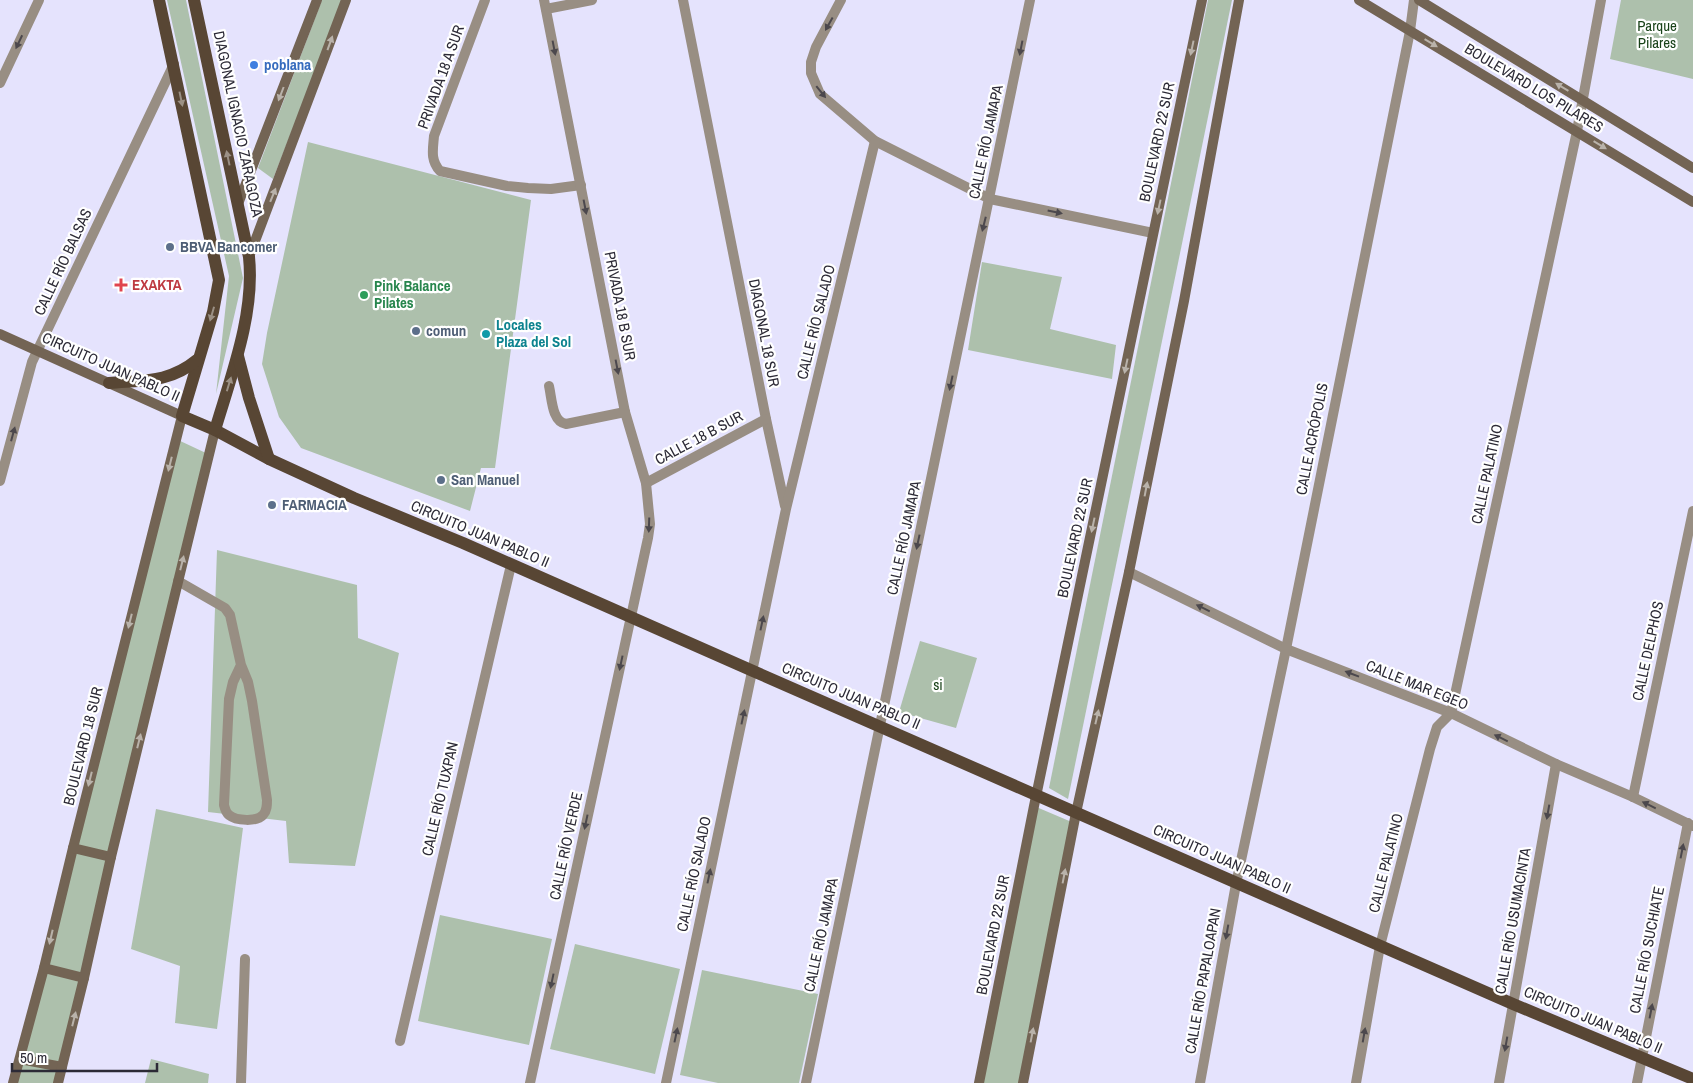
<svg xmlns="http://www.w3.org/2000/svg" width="1693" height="1083" font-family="'Archivo Narrow',sans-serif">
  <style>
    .green { fill: #adc0ac }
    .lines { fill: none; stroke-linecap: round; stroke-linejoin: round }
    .street { stroke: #988e83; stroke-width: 10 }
    .secondary { stroke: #736454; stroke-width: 10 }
    .primary { stroke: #584634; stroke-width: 12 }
    .oneway { fill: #4c484d }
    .oneway2 { fill: #b9b2aa }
    .oneway3 { fill: #9b9085 }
    .shop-dot { fill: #3f7fe0; stroke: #fff; stroke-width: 2 }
    .service-dot { fill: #5c6f8a; stroke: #fff; stroke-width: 2 }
    .health-dot { fill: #e0444e; stroke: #fff; stroke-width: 2 }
    .leisure-dot { fill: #2e9e5b; stroke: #fff; stroke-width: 2 }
    .culture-dot { fill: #0f9aa8; stroke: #fff; stroke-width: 2 }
    .labels { text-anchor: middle; stroke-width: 4.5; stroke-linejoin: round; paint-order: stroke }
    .park-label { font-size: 15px; fill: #194219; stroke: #fff }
    .shop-label { font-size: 15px; font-weight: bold; fill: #366cbe; stroke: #fff; text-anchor: start }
    .street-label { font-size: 15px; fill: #2c2a36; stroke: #fff }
    .service-label { font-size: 15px; font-weight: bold; fill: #4e5e75; stroke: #fff; text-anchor: start }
    .health-label { font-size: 15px; font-weight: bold; fill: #be3a42; stroke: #fff; text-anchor: start }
    .leisure-label { font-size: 15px; font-weight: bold; fill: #27864d; stroke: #fff; text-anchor: start }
    .culture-label { font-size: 15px; font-weight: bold; fill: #0d838f; stroke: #fff; text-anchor: start }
  </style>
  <rect width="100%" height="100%" fill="#e5e3fd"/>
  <g class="green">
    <polygon points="167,0 186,0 243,278 216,394 229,276"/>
    <polygon points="322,0 343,0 273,179 258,168"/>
    <polygon points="1208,0 1232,0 1068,799 1049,788"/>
    <polygon points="1621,0 1693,0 1693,79 1610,59"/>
    <polygon points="308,142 531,200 495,468 481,468 470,511 301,448 279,417 262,364 267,333"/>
    <polygon points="982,262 1062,277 1050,329 1116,345 1112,379 968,350"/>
    <polygon points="176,439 208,454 58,1083 13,1083"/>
    <polygon points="217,550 357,585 358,638 399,653 355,866 289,863 286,821 208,812"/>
    <polygon points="920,641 977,658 956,728 899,712"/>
    <polygon points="1034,806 1074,823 1023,1083 979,1083"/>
    <polygon points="156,809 243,828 217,1029 175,1023 180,966 131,949"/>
    <polygon points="440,915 552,939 529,1045 418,1021"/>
    <polygon points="575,944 680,969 655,1074 550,1049"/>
    <polygon points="702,970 818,994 799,1083 718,1083 680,1075"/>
    <polygon points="151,1059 209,1074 208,1083 145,1083"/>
  </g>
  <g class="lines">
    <g class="street">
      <path d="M485,0L434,136C433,149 430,160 440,171L507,186L528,188L551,189L581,185"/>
      <polyline points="683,0 766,419 785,506"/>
      <polyline points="841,0 816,47 811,62 811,73 820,94 875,141 990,199 1153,233"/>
      <polyline points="546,9 592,0"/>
      <polyline points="0,83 39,0"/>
      <path d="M549,386C552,399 552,422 566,424L625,412"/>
      <polyline points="0,481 32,362 174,64"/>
      <polyline points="646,483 766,419"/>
      <polyline points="1129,572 1286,649 1451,713 1556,764 1633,797 1693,826"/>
      <path d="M178,581L225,608L230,615L241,665L248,682L252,701L267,800C267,805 267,811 263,815C257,822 236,821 229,815C226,813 225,809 224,805L229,699L233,682L241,665"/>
      <polyline points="1633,797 1693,511"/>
      <polyline points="400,1041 511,565"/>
      <polyline points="241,1083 245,959"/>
      <polyline points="530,1083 648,538 650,524 646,483 625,412 544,0"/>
      <polyline points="666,1083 786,509 875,141"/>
      <polyline points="806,1083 1030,0"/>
      <polyline points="1200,1083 1236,884 1286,649 1410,31 1414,0"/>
      <polyline points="1356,1083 1380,946 1430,749 1437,727 1451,713 1577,131 1601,0"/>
      <polyline points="1499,1083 1556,764"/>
      <polyline points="1637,1083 1688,823"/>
    </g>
    <g class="secondary">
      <polyline points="1359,0 1693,202"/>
      <polyline points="1419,0 1693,168"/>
      <polyline points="238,204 317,0"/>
      <polyline points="249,257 346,0"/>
      <polyline points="0,334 182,416 73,848 44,968 13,1083"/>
      <polyline points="73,848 111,857"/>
      <polyline points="44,968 84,978"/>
      <polyline points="20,1059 62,1067"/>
      <polyline points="58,1083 84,978 111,857 215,430"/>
      <polyline points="979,1083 1034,806 1202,0"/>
      <polyline points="1023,1083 1076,813 1129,572 1184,301 1239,0"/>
    </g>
    <g class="primary">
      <polyline points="159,0 219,280 213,312 182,416 215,430 269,459 354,498 463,543 753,671 1513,1004 1693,1079"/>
      <path d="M194,0L249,257C255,314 231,376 215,430"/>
      <polyline points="238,356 249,398 269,459"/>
      <path d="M109,383C144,380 169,383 197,360"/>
    </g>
  </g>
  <defs><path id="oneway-solid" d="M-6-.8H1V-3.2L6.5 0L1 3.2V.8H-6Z" transform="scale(1.25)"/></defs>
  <g class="oneway">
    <use href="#oneway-solid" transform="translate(829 24) rotate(119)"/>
    <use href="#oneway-solid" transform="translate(19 42) rotate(115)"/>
    <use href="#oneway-solid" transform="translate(554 48) rotate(79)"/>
    <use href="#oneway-solid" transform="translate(1021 48) rotate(101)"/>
    <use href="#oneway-solid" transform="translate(821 92) rotate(51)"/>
    <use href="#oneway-solid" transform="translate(585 207) rotate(79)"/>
    <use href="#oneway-solid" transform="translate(1055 212) rotate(12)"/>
    <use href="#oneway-solid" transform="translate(984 224) rotate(104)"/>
    <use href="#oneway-solid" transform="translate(617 367) rotate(79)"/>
    <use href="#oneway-solid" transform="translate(951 383) rotate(102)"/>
    <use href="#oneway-solid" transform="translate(13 434) rotate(-75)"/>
    <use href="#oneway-solid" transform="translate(649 525) rotate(92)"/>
    <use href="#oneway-solid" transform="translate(918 542) rotate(102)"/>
    <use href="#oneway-solid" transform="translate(1203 608) rotate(-154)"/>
    <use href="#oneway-solid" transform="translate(762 623) rotate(-78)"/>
    <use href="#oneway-solid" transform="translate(621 663) rotate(102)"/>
    <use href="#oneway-solid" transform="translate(1352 674) rotate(-159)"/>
    <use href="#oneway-solid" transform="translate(743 717) rotate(-78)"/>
    <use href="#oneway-solid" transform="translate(1501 738) rotate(-154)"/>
    <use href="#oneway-solid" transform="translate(1649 805) rotate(-154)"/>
    <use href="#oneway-solid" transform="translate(1548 812) rotate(100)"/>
    <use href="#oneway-solid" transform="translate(586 822) rotate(102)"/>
    <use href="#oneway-solid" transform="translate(1682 851) rotate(-79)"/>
    <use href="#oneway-solid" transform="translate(709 876) rotate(-78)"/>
    <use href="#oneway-solid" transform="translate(1227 932) rotate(100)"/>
    <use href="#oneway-solid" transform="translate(552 981) rotate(102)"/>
    <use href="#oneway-solid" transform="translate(1651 1011) rotate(-79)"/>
    <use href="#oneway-solid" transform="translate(676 1035) rotate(-78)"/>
    <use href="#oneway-solid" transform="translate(1364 1035) rotate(-80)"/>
    <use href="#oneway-solid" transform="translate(1506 1044) rotate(100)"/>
  </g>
  <g class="oneway2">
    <use href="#oneway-solid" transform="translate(330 43) rotate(-70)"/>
    <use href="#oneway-solid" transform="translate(1431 43) rotate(31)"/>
    <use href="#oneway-solid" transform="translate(1192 48) rotate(102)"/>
    <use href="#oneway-solid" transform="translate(1562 87) rotate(-149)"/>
    <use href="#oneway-solid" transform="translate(281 94) rotate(111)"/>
    <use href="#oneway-solid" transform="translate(1600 145) rotate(31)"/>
    <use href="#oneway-solid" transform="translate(273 195) rotate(-68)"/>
    <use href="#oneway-solid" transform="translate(1159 207) rotate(102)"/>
    <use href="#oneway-solid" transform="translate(1126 366) rotate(102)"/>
    <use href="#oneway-solid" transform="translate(170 464) rotate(104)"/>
    <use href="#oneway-solid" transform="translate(1146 489) rotate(-79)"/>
    <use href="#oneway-solid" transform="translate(1093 525) rotate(102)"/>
    <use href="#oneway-solid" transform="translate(182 563) rotate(-76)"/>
    <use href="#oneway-solid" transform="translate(130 621) rotate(104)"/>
    <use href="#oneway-solid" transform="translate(1097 717) rotate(-77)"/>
    <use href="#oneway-solid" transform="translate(139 741) rotate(-76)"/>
    <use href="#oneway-solid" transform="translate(90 779) rotate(104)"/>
    <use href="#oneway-solid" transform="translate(1064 876) rotate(-79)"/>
    <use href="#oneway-solid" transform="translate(51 937) rotate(103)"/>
    <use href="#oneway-solid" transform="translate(74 1019) rotate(-76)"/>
    <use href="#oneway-solid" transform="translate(1032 1035) rotate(-79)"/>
  </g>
  <g class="oneway3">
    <use href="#oneway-solid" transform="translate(181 99) rotate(78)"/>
    <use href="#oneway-solid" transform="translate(228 158) rotate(-102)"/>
    <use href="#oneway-solid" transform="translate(212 314) rotate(106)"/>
    <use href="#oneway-solid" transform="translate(229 384) rotate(-73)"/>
  </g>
  <circle class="shop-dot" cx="254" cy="65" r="5"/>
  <g class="service-dot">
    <circle cx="170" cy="247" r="5"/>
    <circle cx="416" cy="331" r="5"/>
    <circle cx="441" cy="480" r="5"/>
    <circle cx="272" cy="505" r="5"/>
  </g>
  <path class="health-dot" d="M118.5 277.5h5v5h5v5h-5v5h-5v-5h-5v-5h5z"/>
  <circle class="leisure-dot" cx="364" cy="295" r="5"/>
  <circle class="culture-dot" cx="486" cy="334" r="5"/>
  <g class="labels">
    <g class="park-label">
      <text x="1657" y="31">Parque<tspan x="1657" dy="17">Pilares</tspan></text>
      <text x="938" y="690">si</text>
    </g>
    <g class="shop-label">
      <text x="264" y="70">poblana</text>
    </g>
    <g class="street-label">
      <text transform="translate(441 77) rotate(-70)" y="5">PRIVADA 18 A SUR</text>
      <text transform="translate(1534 88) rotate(31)" y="5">BOULEVARD LOS PILARES</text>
      <text transform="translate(238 124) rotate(78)" y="5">DIAGONAL IGNACIO ZARAGOZA</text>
      <text transform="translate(986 142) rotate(-78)" y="5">CALLE RÍO JAMAPA</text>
      <text transform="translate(1157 142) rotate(-78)" y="5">BOULEVARD 22 SUR</text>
      <text transform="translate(63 262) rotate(-65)" y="5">CALLE RÍO BALSAS</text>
      <text transform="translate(620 306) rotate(79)" y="5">PRIVADA 18 B SUR</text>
      <text transform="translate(816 322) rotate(-76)" y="5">CALLE RÍO SALADO</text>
      <text transform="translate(764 333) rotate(79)" y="5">DIAGONAL 18 SUR</text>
      <text transform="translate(111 367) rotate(24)" y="5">CIRCUITO JUAN PABLO II</text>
      <text transform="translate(699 438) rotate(-28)" y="5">CALLE 18 B SUR</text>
      <text transform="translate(1312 439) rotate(-79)" y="5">CALLE ACRÓPOLIS</text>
      <text transform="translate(1487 474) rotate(-78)" y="5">CALLE PALATINO</text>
      <text transform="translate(480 534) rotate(23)" y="5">CIRCUITO JUAN PABLO II</text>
      <text transform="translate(904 538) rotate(-78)" y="5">CALLE RÍO JAMAPA</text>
      <text transform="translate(1075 538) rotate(-78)" y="5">BOULEVARD 22 SUR</text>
      <text transform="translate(1648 651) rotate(-78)" y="5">CALLE DELPHOS</text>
      <text transform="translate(1417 685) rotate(22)" y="5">CALLE MAR EGEO</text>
      <text transform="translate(851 696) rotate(23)" y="5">CIRCUITO JUAN PABLO II</text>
      <text transform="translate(83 746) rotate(-76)" y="5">BOULEVARD 18 SUR</text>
      <text transform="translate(440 799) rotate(-77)" y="5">CALLE RÍO TUXPAN</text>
      <text transform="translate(566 846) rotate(-78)" y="5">CALLE RÍO VERDE</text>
      <text transform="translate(1222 859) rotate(24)" y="5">CIRCUITO JUAN PABLO II</text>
      <text transform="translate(1386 863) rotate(-76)" y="5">CALLE PALATINO</text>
      <text transform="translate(694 874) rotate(-78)" y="5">CALLE RÍO SALADO</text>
      <text transform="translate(1513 921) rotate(-80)" y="5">CALLE RÍO USUMACINTA</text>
      <text transform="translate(821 935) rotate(-78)" y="5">CALLE RÍO JAMAPA</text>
      <text transform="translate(993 935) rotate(-79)" y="5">BOULEVARD 22 SUR</text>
      <text transform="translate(1647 950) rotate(-79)" y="5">CALLE RÍO SUCHIATE</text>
      <text transform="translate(1203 981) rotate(-80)" y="5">CALLE RÍO PAPALOAPAN</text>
      <text transform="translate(1593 1020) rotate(23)" y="5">CIRCUITO JUAN PABLO II</text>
    </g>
    <g class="service-label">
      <text x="180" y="252">BBVA Bancomer</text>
      <text x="426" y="336">comun</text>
      <text x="451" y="485">San Manuel</text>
      <text x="282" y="510">FARMACIA</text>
    </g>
    <g class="health-label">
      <text x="132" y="290">EXAKTA</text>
    </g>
    <g class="leisure-label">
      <text x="374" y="291">Pink Balance<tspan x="374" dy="17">Pilates</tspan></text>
    </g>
    <g class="culture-label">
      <text x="496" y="330">Locales<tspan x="496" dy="17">Plaza del Sol</tspan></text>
    </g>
  </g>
  <path d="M12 1063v8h145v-8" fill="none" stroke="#2c2a36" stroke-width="2.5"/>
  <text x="20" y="1063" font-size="15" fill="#2c2a36" stroke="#ffffff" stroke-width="4" paint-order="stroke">50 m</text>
</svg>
